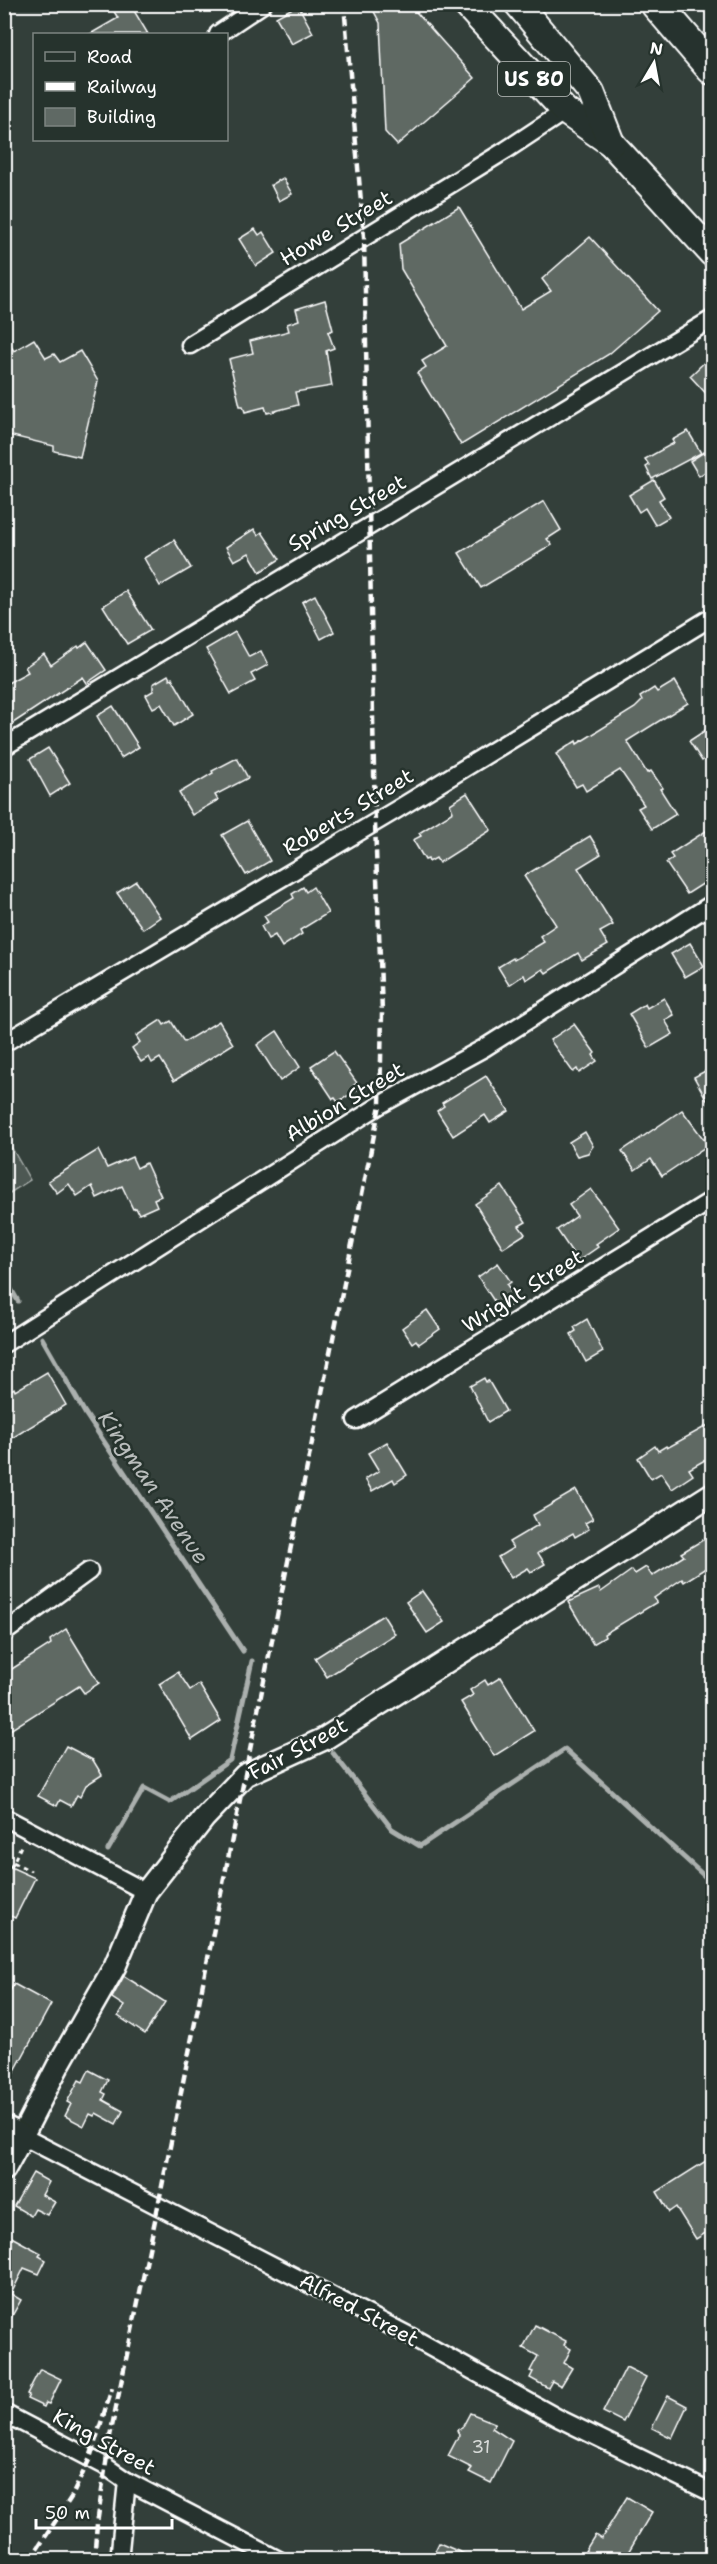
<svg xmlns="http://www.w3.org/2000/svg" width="717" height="2564" font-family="'Shantell Sans',sans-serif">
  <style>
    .green { fill: #4d5853; stroke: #a6aca9; stroke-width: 1.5 }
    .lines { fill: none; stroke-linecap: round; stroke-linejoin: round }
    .stream { stroke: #abb0ae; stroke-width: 5 }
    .building { fill: #5f6964; stroke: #fff; stroke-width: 1.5 }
    .minor-casing { stroke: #fff; stroke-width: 21 }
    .tertiary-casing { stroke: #fff; stroke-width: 26 }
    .secondary-casing { stroke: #fff; stroke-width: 27 }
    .primary-casing { stroke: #fff; stroke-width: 30 }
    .motorway-casing { stroke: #fff; stroke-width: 34 }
    .path { stroke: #fff; stroke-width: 3; stroke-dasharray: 4.5 4.5; stroke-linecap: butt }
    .minor { stroke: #26332d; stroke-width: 16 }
    .tertiary { stroke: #26332d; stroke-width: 21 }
    .secondary { stroke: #26332d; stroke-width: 22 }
    .primary { stroke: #26332d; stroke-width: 26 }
    .motorway { stroke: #26332d; stroke-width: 30 }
    .rail { stroke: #fff; stroke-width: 4.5; stroke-dasharray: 9 4.5; stroke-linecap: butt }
    .labels { text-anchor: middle; stroke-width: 5; stroke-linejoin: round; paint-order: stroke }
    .number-label { font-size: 18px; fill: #d7dad8 }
    .shield { fill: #26332d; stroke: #bec2c0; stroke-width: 1.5 }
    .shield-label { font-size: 20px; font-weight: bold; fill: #fff }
    .street-label { font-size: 21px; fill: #fff; stroke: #26332d }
    .water-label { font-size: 22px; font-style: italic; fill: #b9bdbc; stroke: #26332d }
  </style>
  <rect width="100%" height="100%" fill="#333f3a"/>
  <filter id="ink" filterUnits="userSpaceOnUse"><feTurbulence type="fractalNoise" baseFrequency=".0167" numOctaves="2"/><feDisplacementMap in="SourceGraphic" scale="12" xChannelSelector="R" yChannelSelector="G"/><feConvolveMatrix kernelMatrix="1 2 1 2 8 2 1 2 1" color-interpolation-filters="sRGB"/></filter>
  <g filter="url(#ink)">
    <polygon class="green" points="5,1136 30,1180 5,1196 4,1196"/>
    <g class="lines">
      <g class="stream">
        <polyline points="4,1277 18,1301"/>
        <polyline points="42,1338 85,1413 243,1651"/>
        <polyline points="333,1753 392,1829 420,1846 565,1749 712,1883"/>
        <polyline points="108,1850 144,1788 170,1802 230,1760 252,1661"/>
      </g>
    </g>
    <g class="building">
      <polygon points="121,4 130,4 148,34 90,34 118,18 113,10"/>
      <polygon points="370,4 409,4 475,78 397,145 385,132 380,23"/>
      <polygon points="298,5 313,33 292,44 276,17"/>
      <polygon points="283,178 292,194 279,201 271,185"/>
      <polygon points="459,207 521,309 551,291 542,279 590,237 658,311 609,354 461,445 417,373 426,367 422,361 447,346 401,269 399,244"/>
      <polygon points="255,229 259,235 263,232 276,253 256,266 239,239"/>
      <polygon points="325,300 333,330 328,332 334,348 326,351 332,386 295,392 298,405 267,413 265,407 245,412 243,406 240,406 229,359 253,353 250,341 289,331 287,324 299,320 296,309"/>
      <polygon points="4,336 14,351 34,339 46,358 54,354 60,362 80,351 98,381 80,457 54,451 54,446 4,434"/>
      <polygon points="712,355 712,400 690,376"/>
      <polygon points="688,431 701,453 652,479 646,467 649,465 645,459 674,443 672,440"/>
      <polygon points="704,452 712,467 699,476 690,461"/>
      <polygon points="654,480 664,497 659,500 669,517 655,525 645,508 639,512 629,495"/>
      <polygon points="544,501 561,530 547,539 552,545 481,588 459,553"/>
      <polygon points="254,529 258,535 262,532 280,559 260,572 249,553 234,561 226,547"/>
      <polygon points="174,540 191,568 160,586 144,558"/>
      <polygon points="126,591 151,630 127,644 103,606"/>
      <polygon points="315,595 334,632 321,639 302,602"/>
      <polygon points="235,632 249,657 261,651 268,665 251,674 255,681 231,694 206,649"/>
      <polygon points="87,642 106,670 87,683 83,677 4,729 4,685 28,672 25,667 44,654 51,665 78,646 79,648"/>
      <polygon points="168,675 170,679 172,678 193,714 174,726 161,704 153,708 146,695 153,691 153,684"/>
      <polygon points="675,681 688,703 627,741 647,773 651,771 663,788 660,789 676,814 652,829 638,808 644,805 620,770 586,791 582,784 576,787 556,754 576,741 577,744 635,708 642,701 640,697 654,688 657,692"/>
      <polygon points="113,706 139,747 121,758 97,716"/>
      <polygon points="712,726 712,754 702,761 689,741"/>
      <polygon points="48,748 70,783 50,796 30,759"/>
      <polygon points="237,758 248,778 215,795 218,800 192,815 179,793 213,773 212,771"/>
      <polygon points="467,793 491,830 439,863 436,858 429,862 428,859 425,860 413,840 421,836 419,833 453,812 450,804"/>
      <polygon points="247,821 270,861 246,875 222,835"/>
      <polygon points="712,827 712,878 687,894 666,863 673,858 670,854"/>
      <polygon points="590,836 601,854 578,868 613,925 600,932 608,945 582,960 578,953 546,973 543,969 526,980 524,975 509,985 498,967 513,958 514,960 544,942 540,936 556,925 524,876"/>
      <polygon points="136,881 160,917 143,929 117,893"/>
      <polygon points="303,887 306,892 313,887 328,913 300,930 302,934 282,947 275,935 268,939 261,926 268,922 264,916 294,898 292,894"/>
      <polygon points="690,943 704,966 685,977 671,954"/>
      <polygon points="664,998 674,1015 665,1020 673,1034 649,1048 629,1014 645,1004 647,1008"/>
      <polygon points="161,1020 164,1025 171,1021 184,1042 219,1021 233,1044 174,1081 160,1058 152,1063 149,1057 141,1062 132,1048 140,1042 136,1036"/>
      <polygon points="574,1024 595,1053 593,1055 597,1061 579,1073 577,1069 573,1072 550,1040"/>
      <polygon points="277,1031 300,1067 280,1081 257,1045"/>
      <polygon points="334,1051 357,1083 354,1085 357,1090 338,1102 335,1098 333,1099 311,1066"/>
      <polygon points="707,1070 712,1079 712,1109 694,1077"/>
      <polygon points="486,1076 509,1111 490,1123 485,1115 453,1136 437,1111 444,1106 442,1103"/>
      <polygon points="682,1110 708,1145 662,1176 651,1159 635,1170 622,1151"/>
      <polygon points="585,1132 593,1146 588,1153 577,1156 569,1142"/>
      <polygon points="98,1150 107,1168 132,1157 137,1168 146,1163 161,1196 154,1199 157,1206 139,1214 136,1208 133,1209 122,1186 97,1198 92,1186 77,1196 69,1184 57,1193 48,1181"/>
      <polygon points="502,1186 526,1222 519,1226 525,1234 503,1248 475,1204"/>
      <polygon points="591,1189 619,1228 596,1244 598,1247 578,1261 557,1230 577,1216 569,1205"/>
      <polygon points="498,1263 511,1282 507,1285 517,1301 503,1310 500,1306 498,1307 478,1277"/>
      <polygon points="427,1310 440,1329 419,1344 416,1340 412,1343 402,1328"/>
      <polygon points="587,1319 603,1352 586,1362 571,1334 576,1331 574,1327"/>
      <polygon points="47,1372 66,1405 4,1443 4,1394 14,1388 15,1391"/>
      <polygon points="484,1378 486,1382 488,1380 506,1411 488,1422 470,1386"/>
      <polygon points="712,1423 712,1456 689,1469 693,1475 672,1489 661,1473 651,1479 638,1458 655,1446 658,1451 666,1446 667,1448"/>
      <polygon points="387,1442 407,1475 395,1483 393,1479 372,1491 365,1479 379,1471 368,1453"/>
      <polygon points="576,1490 593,1519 585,1523 589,1529 575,1537 573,1533 538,1553 545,1564 531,1572 528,1568 511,1578 498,1557 513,1548 509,1542 538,1525 533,1515"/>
      <polygon points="706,1538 712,1549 712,1564 684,1582 682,1579 654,1598 657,1602 604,1634 605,1637 593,1644 568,1602 599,1588 601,1592 632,1570 635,1574 646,1567 652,1576 684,1556 681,1553"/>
      <polygon points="422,1591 444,1622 427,1633 406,1602"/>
      <polygon points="383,1615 395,1634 327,1677 315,1658"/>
      <polygon points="66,1629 99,1683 84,1693 79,1686 4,1734 4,1674 51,1644 50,1640"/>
      <polygon points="178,1672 190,1690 199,1684 221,1721 192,1740 159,1684"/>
      <polygon points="501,1677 534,1731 494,1756 461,1702 473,1695 470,1690 485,1680 488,1685"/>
      <polygon points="66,1746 93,1760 102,1775 86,1785 80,1797 77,1795 71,1806 60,1800 57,1806 38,1796"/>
      <polygon points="4,1864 35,1878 15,1918 4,1913"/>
      <polygon points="124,1976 165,2002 145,2034 118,2016 124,2006 112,1998"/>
      <polygon points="14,1984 51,2004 4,2091 4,2001"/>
      <polygon points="89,2070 108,2080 102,2092 106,2094 103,2100 123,2111 116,2124 96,2113 94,2116 90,2114 84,2126 65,2116 71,2104 67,2102 79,2080 83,2082"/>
      <polygon points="712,2157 712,2229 696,2239 676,2207 669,2212 657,2192"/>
      <polygon points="33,2173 49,2182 42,2195 55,2202 47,2215 35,2209 31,2216 14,2206"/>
      <polygon points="4,2233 41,2253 39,2256 46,2260 39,2274 24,2268 11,2294 21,2300 4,2330"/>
      <polygon points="535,2325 566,2341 564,2345 571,2349 564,2363 572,2368 561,2386 552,2381 548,2388 530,2378 533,2372 530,2371 538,2356 523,2348"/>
      <polygon points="626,2367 646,2377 623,2422 603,2412"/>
      <polygon points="40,2369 61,2379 49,2404 46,2403 44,2407 27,2399 29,2395 27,2394"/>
      <polygon points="668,2396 687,2406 672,2438 652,2428"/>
      <polygon points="470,2413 495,2423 492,2428 512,2441 491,2483 469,2472 472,2468 448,2456 459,2435 457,2430 462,2428"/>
      <polygon points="627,2497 652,2512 624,2559 599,2559 585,2551 595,2535 601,2539"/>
      <polygon points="439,2543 476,2559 431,2559"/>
    </g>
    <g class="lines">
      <defs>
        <g id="minor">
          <polyline points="218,34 263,4"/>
          <polyline points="190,345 506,150 565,111"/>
          <path d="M4,747C240,603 476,460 712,319"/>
          <polyline points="4,1043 396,810 712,617"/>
          <polyline points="4,1344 380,1105 484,1048 712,904"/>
          <polyline points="356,1420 712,1200"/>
          <polyline points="4,1633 89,1571"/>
          <polyline points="4,1817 146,1892"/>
          <polyline points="22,2136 408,2335 558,2418 712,2493"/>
          <polyline points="4,2413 105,2466 127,2481 279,2560"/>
          <polyline points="119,2560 127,2481"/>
        </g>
        <polyline id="tertiary" points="22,2136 59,2064 115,1966 146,1892 204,1818 245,1775 324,1739 712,1494"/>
        <polyline id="secondary" points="4,2127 22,2136 4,2169"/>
        <g id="primary">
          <polyline points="466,4 565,111 611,143 712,253"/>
          <polyline points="518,4 591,92 611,143"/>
        </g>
        <polyline id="motorway" points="656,4 712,69"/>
      </defs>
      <use href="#minor" class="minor-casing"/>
      <use href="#tertiary" class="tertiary-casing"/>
      <use href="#secondary" class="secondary-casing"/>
      <use href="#primary" class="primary-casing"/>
      <use href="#motorway" class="motorway-casing"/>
      <g class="path">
        <polyline points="13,1862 31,1871"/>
        <polyline points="11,1867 22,1844"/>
      </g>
      <use href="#minor" class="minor"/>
      <use href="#tertiary" class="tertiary"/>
      <use href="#secondary" class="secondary"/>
      <use href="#primary" class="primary"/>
      <use href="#motorway" class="motorway"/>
      <g class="rail">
        <polyline points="30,2560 72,2496 90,2458 112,2388"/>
        <polyline points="94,2560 97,2524 110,2436 158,2206 380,1105 382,1013 375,823 364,237 344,4"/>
      </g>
    </g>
  </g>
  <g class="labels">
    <g class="number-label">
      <text x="481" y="2453">31</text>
    </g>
    <rect class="shield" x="498" y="62" width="72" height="34" rx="4.5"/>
    <g class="shield-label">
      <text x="534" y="86">US 80</text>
    </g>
    <g class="street-label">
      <text transform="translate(336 228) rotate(-31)" y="7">Howe Street</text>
      <text transform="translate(347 513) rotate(-30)" y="7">Spring Street</text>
      <text transform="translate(348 812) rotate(-31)" y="7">Roberts Street</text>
      <text transform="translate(345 1102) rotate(-31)" y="7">Albion Street</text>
      <text transform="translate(523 1291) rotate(-32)" y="7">Wright Street</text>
      <text transform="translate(298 1749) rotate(-28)" y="7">Fair Street</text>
      <text transform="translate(359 2310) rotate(28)" y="7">Alfred Street</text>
      <text transform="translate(104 2442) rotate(29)" y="7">King Street</text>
    </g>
    <g class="water-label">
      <text transform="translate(154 1487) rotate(56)" y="8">Kingman Avenue</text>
    </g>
  </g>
  <rect width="717" height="2564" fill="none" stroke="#26332d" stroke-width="24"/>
  <rect x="12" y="12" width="693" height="2540" fill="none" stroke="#fff" stroke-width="2" filter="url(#ink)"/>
  <rect x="33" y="33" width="195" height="108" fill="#26332d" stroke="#7d8581" stroke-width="1.5"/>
  <rect x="45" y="52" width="30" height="9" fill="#26332d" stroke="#7d8581" stroke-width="1.5"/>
  <text x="87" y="63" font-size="18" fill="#ffffff">Road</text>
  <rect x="45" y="82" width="30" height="9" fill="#ffffff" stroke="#7d8581" stroke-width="1.5"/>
  <text x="87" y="93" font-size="18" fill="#ffffff">Railway</text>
  <rect x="45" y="108" width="30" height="18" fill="#5f6964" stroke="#7d8581" stroke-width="1.5"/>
  <text x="87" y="123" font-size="18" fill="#ffffff">Building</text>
  <g transform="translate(654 63) rotate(10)" stroke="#26332d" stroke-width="4.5" paint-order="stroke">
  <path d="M0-4.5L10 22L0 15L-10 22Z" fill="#ffffff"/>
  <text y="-9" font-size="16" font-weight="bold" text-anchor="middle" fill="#ffffff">N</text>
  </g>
  <path d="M36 2519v9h136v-9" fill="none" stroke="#ffffff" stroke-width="3"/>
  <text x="45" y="2519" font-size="18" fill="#ffffff" stroke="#26332d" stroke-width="4.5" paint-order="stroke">50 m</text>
</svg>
